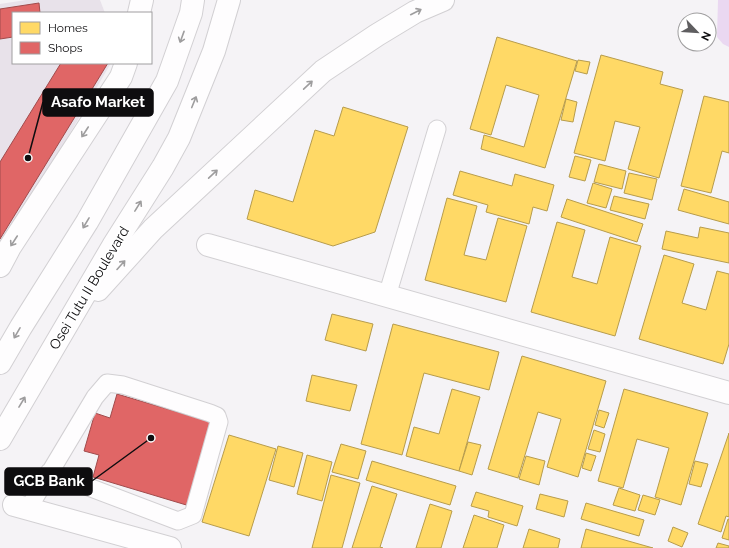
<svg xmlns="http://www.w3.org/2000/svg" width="729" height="548" font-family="Raleway,sans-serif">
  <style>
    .built { fill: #e8e2ea }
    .green { fill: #ead8f1 }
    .homes { fill: #ffd966; stroke: #b79c4c }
    .shops { fill: #e06666; stroke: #a14b4c }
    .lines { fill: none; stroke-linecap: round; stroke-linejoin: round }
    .service-casing { stroke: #d2d0d3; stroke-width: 19 }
    .minor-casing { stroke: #d2d0d3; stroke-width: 24 }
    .secondary-casing { stroke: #d2d0d3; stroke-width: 24 }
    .service { stroke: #fefdfe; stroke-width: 17 }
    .minor { stroke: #fefdfe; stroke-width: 22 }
    .secondary { stroke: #fefdfe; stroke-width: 22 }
    .oneway { stroke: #9e9d9e }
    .labels { text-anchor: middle; stroke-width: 4; stroke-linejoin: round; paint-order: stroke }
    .street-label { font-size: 14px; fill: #0e0d0f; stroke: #fff }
    .leader { fill: none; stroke: #0e0d0f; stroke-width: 1.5 }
    .callout-dot { fill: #0e0d0f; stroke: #fff; stroke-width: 1.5 }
    .callout { fill: #0e0d0f; stroke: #0e0d0f; stroke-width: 1.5 }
    .callout-label { font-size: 15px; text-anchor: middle; font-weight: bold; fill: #fff }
  </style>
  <rect width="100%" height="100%" fill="#f5f3f6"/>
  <polygon class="built" points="26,0 100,0 105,13 13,13 13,63 111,63 0,253 0,4"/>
  <polygon class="green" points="718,0 729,0 729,47 723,44 717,37"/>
  <g class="homes">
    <polygon points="497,37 577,61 545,168 481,149 484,135 524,147 539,95 506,85 491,135 470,129"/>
    <polygon points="601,55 663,72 660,84 683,90 659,178 628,169 640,127 615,121 605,161 574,153"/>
    <polygon points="578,60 590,62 587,74 575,71"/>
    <polygon points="704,96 729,102 729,153 722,151 711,193 681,186"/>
    <polygon points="566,99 577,102 573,122 561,120"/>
    <polygon points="343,107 408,127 375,232 333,246 247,219 255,190 293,202 315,130 334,136"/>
    <polygon points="575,156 591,160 585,181 569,177"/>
    <polygon points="599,164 626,171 622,189 594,182"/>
    <polygon points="460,171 512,186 515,174 554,185 547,211 533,207 529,224 486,212 488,205 453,195"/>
    <polygon points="629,173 657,179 652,200 624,193"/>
    <polygon points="593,183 612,189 606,208 587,203"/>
    <polygon points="684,189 729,202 729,224 678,210"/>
    <polygon points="614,196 649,204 645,219 610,210"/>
    <polygon points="447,198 477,206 464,255 486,260 498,218 527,226 506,302 425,280"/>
    <polygon points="567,199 643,224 637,242 561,217"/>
    <polygon points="557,222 585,230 572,277 597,284 610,237 641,246 615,336 531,312"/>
    <polygon points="700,227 729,233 729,263 662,249 666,231 698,238"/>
    <polygon points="664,255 694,264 682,303 706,310 717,271 729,274 729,344 723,364 639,339"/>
    <polygon points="332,314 373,324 366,351 325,340"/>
    <polygon points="393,324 499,352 489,390 424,373 402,455 361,444"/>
    <polygon points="522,356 606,381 578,477 547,467 561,419 538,412 518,478 488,469"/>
    <polygon points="312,375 357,385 350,411 306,401"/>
    <polygon points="452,389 480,397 459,471 406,456 414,427 439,434"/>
    <polygon points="624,389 708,413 681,505 655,497 669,448 637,439 623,488 598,481"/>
    <polygon points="599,410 609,413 604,428 595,425"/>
    <polygon points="594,430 605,434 600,452 588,449"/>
    <polygon points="729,433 729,517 726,516 721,532 698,524"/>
    <polygon points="229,435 276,449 249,536 202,522"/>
    <polygon points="468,442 481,445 472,475 459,471"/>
    <polygon points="341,444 366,451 358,479 332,472"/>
    <polygon points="278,446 303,453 294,487 269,480"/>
    <polygon points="586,453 596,456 591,471 582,468"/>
    <polygon points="307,455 332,462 322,501 297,494"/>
    <polygon points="526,456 545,461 539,485 519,479"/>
    <polygon points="372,461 456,486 450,505 366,480"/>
    <polygon points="695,461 708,464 701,487 689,484"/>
    <polygon points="331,475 360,483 342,548 312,548"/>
    <polygon points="372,486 397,494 380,547 383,548 352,548"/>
    <polygon points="619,488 640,495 635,511 613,505"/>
    <polygon points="476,492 523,506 517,526 488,517 489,511 471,506"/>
    <polygon points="540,494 568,501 564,517 536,509"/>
    <polygon points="643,495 660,500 655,515 638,510"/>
    <polygon points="586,503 644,520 639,536 581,519"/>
    <polygon points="430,504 452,511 441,548 416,548"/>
    <polygon points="474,515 504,525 497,548 463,548"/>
    <polygon points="728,519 729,519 729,540 722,538"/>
    <polygon points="673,527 688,533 682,547 668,541"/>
    <polygon points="529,529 560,539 558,548 523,548"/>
    <polygon points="586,529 653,548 581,548"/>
    <polygon points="718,543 729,546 729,548 716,548"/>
  </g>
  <g class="shops">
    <polygon points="39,3 40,13 13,13 13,37 0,39 0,9"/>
    <polygon points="61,63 108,63 0,239 0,162"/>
    <polygon points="117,394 218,424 193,507 93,477 99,455 84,451 95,413 110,418"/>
  </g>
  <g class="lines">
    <defs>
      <g id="service">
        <polyline points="387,296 437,129"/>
        <polyline points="28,509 95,397 107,383 123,385 210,413 217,416 219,422 193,515 178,521 49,472"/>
      </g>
      <g id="minor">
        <polyline points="208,245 729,393"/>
        <polyline points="14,505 170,548"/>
      </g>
      <g id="secondary">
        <polyline points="139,13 142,0"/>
        <polyline points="0,266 10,247 121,77 126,63"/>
        <polyline points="98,290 153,229 323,71 377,35 415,12 443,0"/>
        <polyline points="0,363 21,327 87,222 167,81 191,13 193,0"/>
        <polyline points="0,439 113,246 163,167 179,138 214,51 229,0"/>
      </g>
    </defs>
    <use href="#service" class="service-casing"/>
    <use href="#minor" class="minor-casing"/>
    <use href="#secondary" class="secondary-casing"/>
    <use href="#service" class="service"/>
    <use href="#minor" class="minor"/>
    <use href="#secondary" class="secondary"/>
  </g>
  <defs><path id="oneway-shaft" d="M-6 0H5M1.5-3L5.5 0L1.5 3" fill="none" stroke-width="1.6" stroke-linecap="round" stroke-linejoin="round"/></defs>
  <g class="oneway">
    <use href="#oneway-shaft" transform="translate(416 12) rotate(-27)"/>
    <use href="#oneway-shaft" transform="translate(182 37) rotate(110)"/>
    <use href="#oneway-shaft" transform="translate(308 85) rotate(-43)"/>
    <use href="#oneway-shaft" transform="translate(194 102) rotate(-68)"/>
    <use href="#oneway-shaft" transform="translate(85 132) rotate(123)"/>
    <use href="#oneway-shaft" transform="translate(213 174) rotate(-43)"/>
    <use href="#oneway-shaft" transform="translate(138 206) rotate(-58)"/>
    <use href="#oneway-shaft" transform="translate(86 223) rotate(121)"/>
    <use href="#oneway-shaft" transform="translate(14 241) rotate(123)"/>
    <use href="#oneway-shaft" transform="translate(121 265) rotate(-48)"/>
    <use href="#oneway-shaft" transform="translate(17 333) rotate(120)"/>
    <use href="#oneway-shaft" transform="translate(22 402) rotate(-59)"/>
  </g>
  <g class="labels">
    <g class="street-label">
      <text transform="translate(89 288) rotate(-59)" y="5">Osei Tutu II Boulevard</text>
    </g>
  </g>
  <path class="leader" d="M28 158L43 102M151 438L92 481"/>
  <g class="callout-dot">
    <circle cx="28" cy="158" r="4"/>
    <circle cx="151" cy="438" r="4"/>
  </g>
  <g class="callout">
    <rect x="43" y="89" width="110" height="27" rx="4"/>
    <rect x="5" y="468" width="87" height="27" rx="4"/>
  </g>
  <g class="callout-label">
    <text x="98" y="107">Asafo Market</text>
    <text x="49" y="486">GCB Bank</text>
  </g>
  <rect x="12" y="12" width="140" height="52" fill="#ffffff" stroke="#9f9e9f"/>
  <rect x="20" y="22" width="20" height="12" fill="#ffd966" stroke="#9f9e9f"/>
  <text x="48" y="32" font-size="12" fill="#0e0d0f">Homes</text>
  <rect x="20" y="42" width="20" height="12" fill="#e06666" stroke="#9f9e9f"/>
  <text x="48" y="52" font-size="12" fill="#0e0d0f">Shops</text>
  <g transform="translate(697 32) rotate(115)"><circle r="19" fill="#ffffff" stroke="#9f9e9f"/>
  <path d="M0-3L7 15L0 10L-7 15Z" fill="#5f5e60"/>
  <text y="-6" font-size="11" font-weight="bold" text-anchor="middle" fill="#0e0d0f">N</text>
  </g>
</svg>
